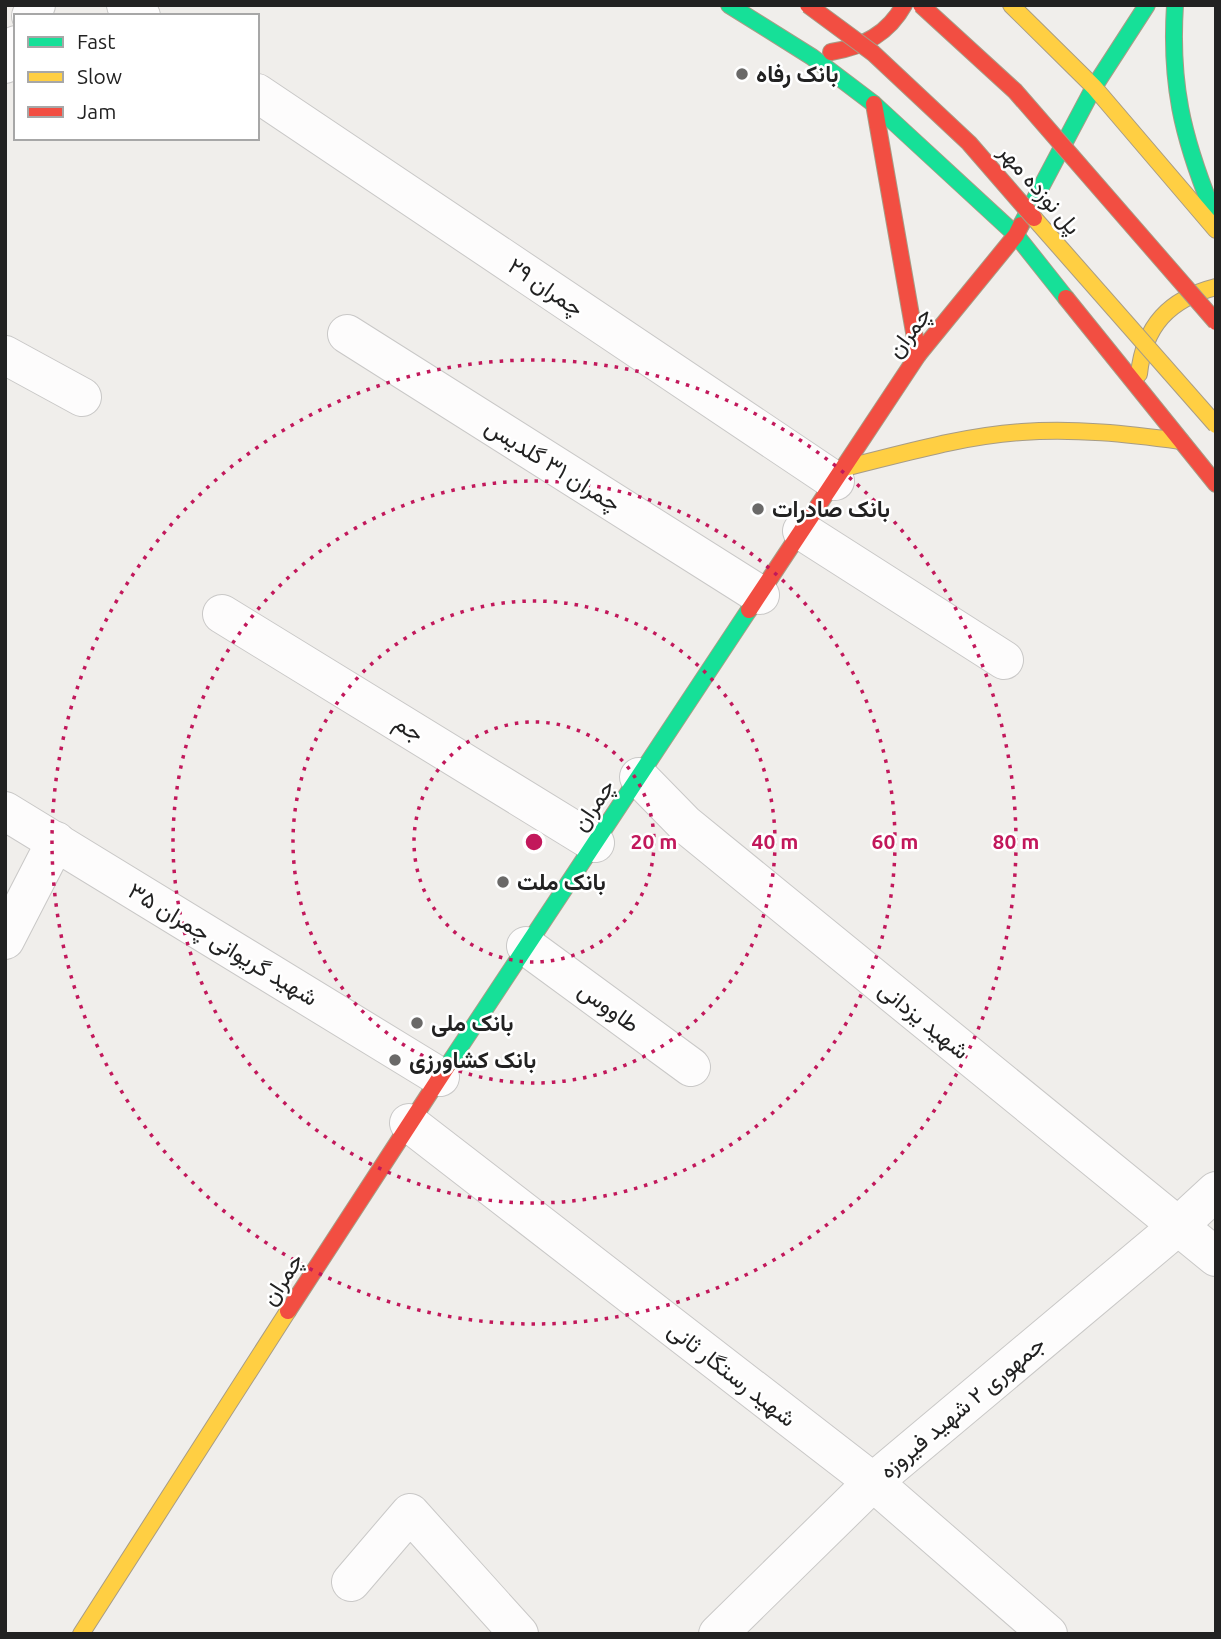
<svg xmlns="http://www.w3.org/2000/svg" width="1221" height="1639" font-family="Ubuntu,Vazirmatn,sans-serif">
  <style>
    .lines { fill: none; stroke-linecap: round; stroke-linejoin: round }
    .street-casing { stroke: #c9c8c7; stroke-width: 40 }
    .fast-casing { stroke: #a79c86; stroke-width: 18 }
    .slow-casing { stroke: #a79c86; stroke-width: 18 }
    .jam-casing { stroke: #a79c86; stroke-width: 18 }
    .street { stroke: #fdfcfc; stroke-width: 38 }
    .fast { stroke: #16e098; stroke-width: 16 }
    .slow { stroke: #ffcf43; stroke-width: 16 }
    .jam { stroke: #f24e42; stroke-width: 16 }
    .slow-bridge-casing { stroke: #a79c86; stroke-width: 18; stroke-linecap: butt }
    .jam-bridge-casing { stroke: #a79c86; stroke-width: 18; stroke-linecap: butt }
    .slow-bridge { stroke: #ffcf43; stroke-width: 16 }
    .jam-bridge { stroke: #f24e42; stroke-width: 16 }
    .ring { fill: none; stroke: #c2185b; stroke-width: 3.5; stroke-dasharray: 3.5 7 }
    .poi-dot { fill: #6a6968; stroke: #fff; stroke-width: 2.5 }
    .labels { text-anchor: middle; stroke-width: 5; stroke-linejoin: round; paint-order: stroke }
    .poi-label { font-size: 23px; font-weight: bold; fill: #222; stroke: #fff; text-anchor: start }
    .street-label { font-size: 23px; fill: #222; stroke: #fff }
    .centre { fill: #c2185b; stroke: #fff; stroke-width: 3.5 }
    .ring-label { font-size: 21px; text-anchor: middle; font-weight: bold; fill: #c2185b; stroke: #fff; stroke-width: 5; stroke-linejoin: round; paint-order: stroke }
  </style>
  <rect width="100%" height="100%" fill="#f0eeeb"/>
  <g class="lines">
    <defs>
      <g id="street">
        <polyline points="126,5 141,16"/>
        <polyline points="31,16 36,5"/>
        <polyline points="5,64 16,45"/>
        <polyline points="257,93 835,481"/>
        <polyline points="347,334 760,595"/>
        <polyline points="5,355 82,397"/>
        <polyline points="802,531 1004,660"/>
        <polyline points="222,614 595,843"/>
        <polyline points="639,777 685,824 1216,1257"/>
        <polyline points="5,811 440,1077"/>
        <polyline points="5,940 56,841"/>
        <polyline points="526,946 691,1067"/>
        <polyline points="409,1123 873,1482 1048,1634"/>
        <polyline points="351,1582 410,1513 519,1634"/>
        <polyline points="718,1634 873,1482 1177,1227 1216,1191"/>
      </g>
      <g id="fast">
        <polyline points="729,5 812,57 874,104 1016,235 1066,298"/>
        <path d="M1175,5C1170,83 1182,135 1211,207"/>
        <polyline points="1021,225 1094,87 1147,5"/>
        <polyline points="448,1065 749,610"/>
      </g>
      <g id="slow">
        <polyline points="1011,5 1094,87 1216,230"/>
        <path d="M1139,374C1144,326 1169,299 1216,287"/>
        <path d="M844,468C902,454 962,436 1022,432C1075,428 1128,434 1181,441"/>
        <polyline points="81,1634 288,1311"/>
      </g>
      <g id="jam">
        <path d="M831,52C863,47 888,34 904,5"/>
        <polyline points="874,104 918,355"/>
        <polyline points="1066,298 1216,484"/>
        <polyline points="749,610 918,355 1016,235 1021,225"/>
        <polyline points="288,1311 448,1065"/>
      </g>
    </defs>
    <use href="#street" class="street-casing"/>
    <use href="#fast" class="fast-casing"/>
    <use href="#slow" class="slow-casing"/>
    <use href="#jam" class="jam-casing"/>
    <use href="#street" class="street"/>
    <use href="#fast" class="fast"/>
    <use href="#slow" class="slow"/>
    <use href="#jam" class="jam"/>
    <defs>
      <polyline id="slow-bridge" points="1034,218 1216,425"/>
      <g id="jam-bridge">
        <polyline points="808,5 873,53 969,143 1034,218"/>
        <polyline points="921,5 1015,91 1216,322"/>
      </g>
    </defs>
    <use href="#slow-bridge" class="slow-bridge-casing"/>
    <use href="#jam-bridge" class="jam-bridge-casing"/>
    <use href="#slow-bridge" class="slow-bridge"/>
    <use href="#jam-bridge" class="jam-bridge"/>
  </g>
  <g class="ring">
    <circle cx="534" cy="842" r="120"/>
    <circle cx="534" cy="842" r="241"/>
    <circle cx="534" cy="842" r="361"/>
    <circle cx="534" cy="842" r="482"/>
  </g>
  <g class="poi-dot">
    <circle cx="742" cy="74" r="7"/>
    <circle cx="758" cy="509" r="7"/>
    <circle cx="503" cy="882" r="7"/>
    <circle cx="417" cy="1023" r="7"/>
    <circle cx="395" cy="1060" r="7"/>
  </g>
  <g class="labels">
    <g class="poi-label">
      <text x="756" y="82">بانک رفاه</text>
      <text x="772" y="517">بانک صادرات</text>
      <text x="517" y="890">بانک ملت</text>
      <text x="431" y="1031">بانک ملی</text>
      <text x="409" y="1068">بانک کشاورزی</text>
    </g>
    <g class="street-label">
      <text transform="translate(1040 189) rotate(49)" y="8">پل نوزده مهر</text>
      <text transform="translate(546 287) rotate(34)" y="8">چمران ۲۹</text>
      <text transform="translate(909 332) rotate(-53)" y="8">چمران</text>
      <text transform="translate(553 465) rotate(32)" y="8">چمران ۳۱ گلدیس</text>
      <text transform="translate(409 728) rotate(32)" y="8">جم</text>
      <text transform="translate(593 805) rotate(-56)" y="8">چمران</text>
      <text transform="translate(223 944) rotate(31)" y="8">شهید گریوانی چمران ۳۵</text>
      <text transform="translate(609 1007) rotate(36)" y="8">طاووس</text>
      <text transform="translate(924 1020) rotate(39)" y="8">شهید یزدانی</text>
      <text transform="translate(282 1279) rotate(-57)" y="8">چمران</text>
      <text transform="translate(732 1374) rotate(38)" y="8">شهید رستگار ثانی</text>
      <text transform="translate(962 1407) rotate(-40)" y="8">جمهوری ۲ شهید فیروزه</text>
    </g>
  </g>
  <circle cx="534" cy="842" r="10" class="centre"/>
  <g class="ring-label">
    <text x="654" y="849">20 m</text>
    <text x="775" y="849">40 m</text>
    <text x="895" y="849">60 m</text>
    <text x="1016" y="849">80 m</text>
  </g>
  <rect width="1221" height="1639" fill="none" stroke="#222222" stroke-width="14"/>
  <rect x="14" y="14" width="245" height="126" fill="#ffffff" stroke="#a7a7a7" stroke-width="2"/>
  <rect x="28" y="37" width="35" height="10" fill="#16e098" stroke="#a7a7a7" stroke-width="2"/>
  <text x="77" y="49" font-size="21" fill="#222222">Fast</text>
  <rect x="28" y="72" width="35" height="10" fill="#ffcf43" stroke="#a7a7a7" stroke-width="2"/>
  <text x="77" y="84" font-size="21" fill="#222222">Slow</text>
  <rect x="28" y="107" width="35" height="10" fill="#f24e42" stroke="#a7a7a7" stroke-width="2"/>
  <text x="77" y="119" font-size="21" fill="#222222">Jam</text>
</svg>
